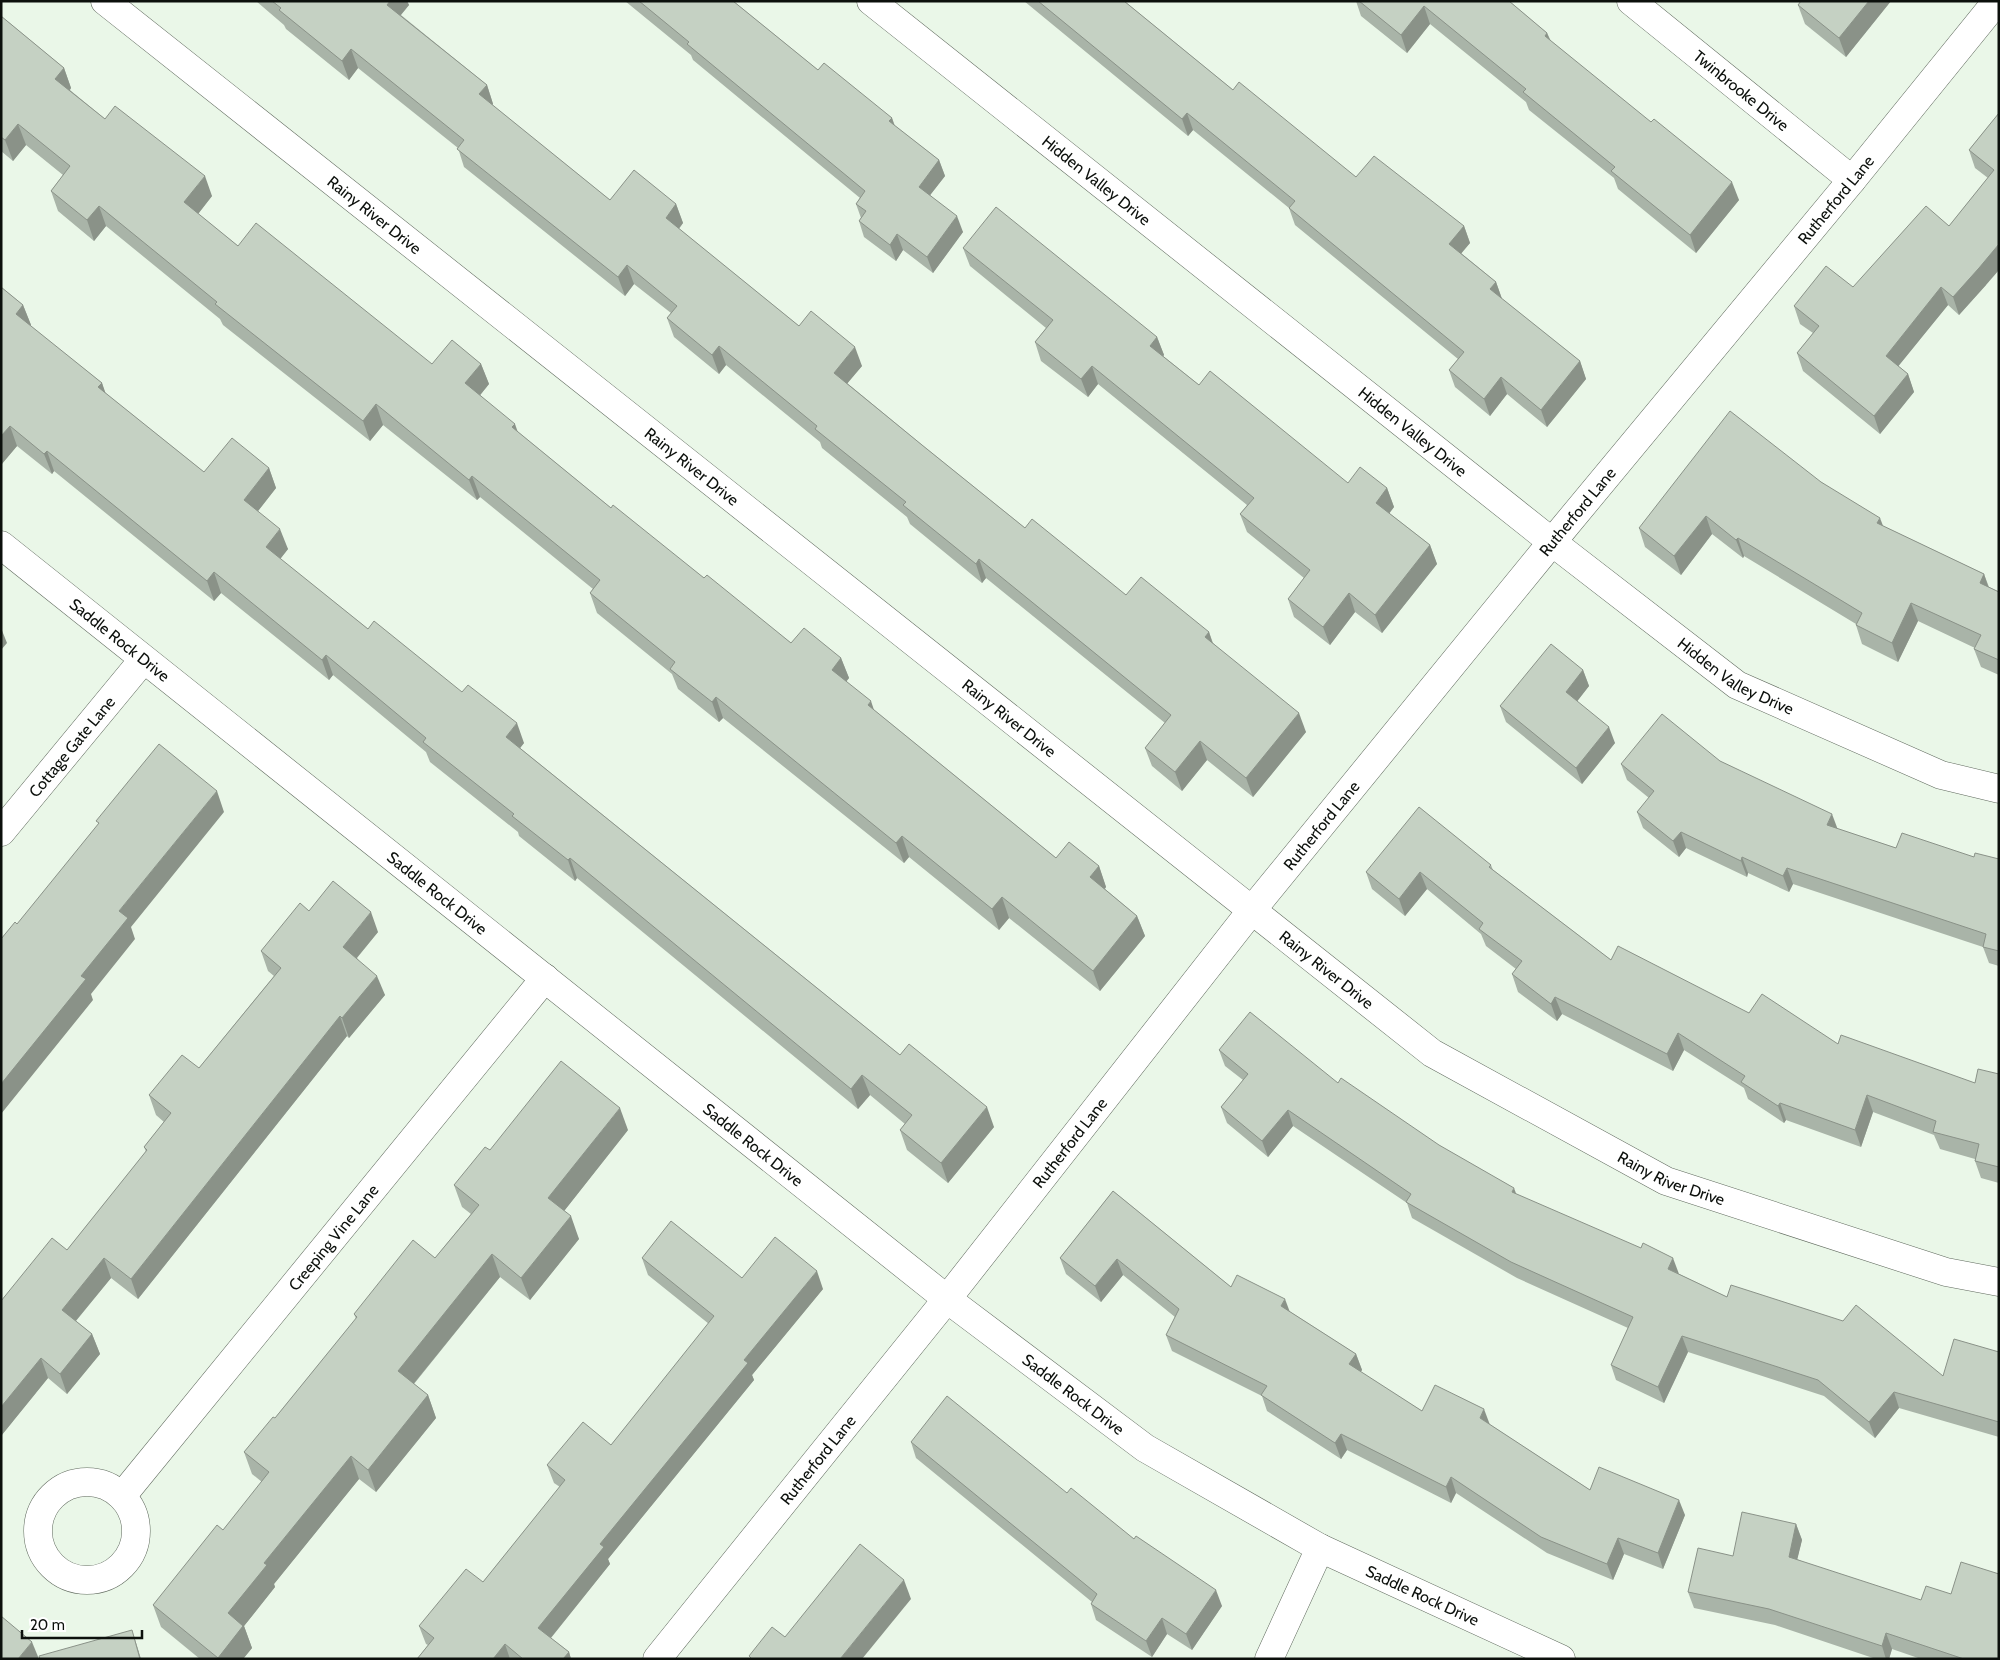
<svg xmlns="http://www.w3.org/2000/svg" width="2000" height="1660" font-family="Cabin,sans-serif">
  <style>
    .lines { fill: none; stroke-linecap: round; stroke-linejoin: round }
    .street-casing { stroke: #606a5e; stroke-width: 29 }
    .street { stroke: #fff; stroke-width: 28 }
    .wall { fill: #a9b4a8 }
    .shaded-wall { fill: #8a9288 }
    .building { fill: #c5d1c3; stroke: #8a9288 }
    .labels { text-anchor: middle; stroke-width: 4; stroke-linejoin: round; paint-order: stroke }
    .street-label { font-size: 16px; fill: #0c100c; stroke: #fff }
  </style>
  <rect width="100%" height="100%" fill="#eaf7e8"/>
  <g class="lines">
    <defs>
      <g id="street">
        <path id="s1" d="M105,1L1432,1053L1666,1181L1946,1272L1999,1282"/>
        <path id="s2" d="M871,1L1552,542L1737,685L1941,775L1999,789"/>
        <path id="s3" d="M1631,1L1852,180"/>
        <path id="s4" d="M1,545L947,1299L1145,1448L1320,1548L1561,1659"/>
        <path id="s5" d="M1,832L143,660"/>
        <circle cx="87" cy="1531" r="49"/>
        <path id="s6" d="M122,1496L545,978"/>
        <path id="s7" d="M657,1659L947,1299L1252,910L1552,542L1852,180L1997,1"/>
        <polyline points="1269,1659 1320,1548"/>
      </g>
    </defs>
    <use href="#street" class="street-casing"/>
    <use href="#street" class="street"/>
  </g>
  <g class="wall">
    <polygon points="256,1 407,1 409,5 401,15 487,85 493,104 492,105 610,200 676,204 683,223 679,229 799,326 862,366 847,383 922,445 1025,528 1126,595 1209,632 1213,643 1306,732 1253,797 1207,760 1182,791 1152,766 1145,748 1165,723 986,578 982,583 910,524 907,517 822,448 820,442 726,365 719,374 674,337 667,318 671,313 634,284 625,296 464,167 458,148 358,68 349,80 286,29 284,25"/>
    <polygon points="625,1 733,1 818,70 892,118 895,126 939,160 945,176 930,195 963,232 933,273 903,250 896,261 864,237 859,221 861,218 856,204 860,198 693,60 691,55"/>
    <polygon points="1024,1 1124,1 1233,90 1356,177 1464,226 1470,243 1461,253 1496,282 1502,299 1580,361 1586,379 1547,427 1507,394 1490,416 1455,387 1449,370 1458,359 1295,225 1289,208 1193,130 1188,136"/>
    <polygon points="1356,1 1509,1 1547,33 1551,41 1739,200 1696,253 1618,189 1614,178 1529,110 1526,102 1430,24 1407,53 1361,16"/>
    <polygon points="1891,1 1846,57 1805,24 1798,5"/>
    <polygon points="1,16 64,68 71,88 70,90 105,119 212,196 198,214 238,246 432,364 481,364 489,384 480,395 518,432 611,508 704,578 791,643 841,658 849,678 846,682 874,710 1056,858 1099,866 1106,887 1105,889 1137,916 1145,936 1100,991 1009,918 999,930 909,857 904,863 723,718 719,722 678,689 672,674 597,613 590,593 593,589 480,497 477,500 383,425 370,441 223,325 220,319 106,226 94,241 58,211 51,191 63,175 26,145 13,161 1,151"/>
    <polygon points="1999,113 1986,285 1959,315 1948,305 1898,366 1908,374 1914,392 1880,434 1803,371 1797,353 1813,333 1800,324 1794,306 1853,287 1949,226 1988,178 1975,168 1969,150"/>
    <polygon points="963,248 1157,337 1164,355 1163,356 1199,385 1348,483 1387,488 1394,507 1389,513 1430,545 1437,564 1382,633 1355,612 1330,645 1294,617 1288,599 1304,578 1247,532 1240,514 1247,505 1098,384 1088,397 1041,361 1035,342 1046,328 970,266"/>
    <polygon points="1,287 23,305 31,325 30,326 102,383 105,393 204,472 269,468 276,488 258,511 288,549 280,559 368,629 524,743 520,748 900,1055 994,1127 948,1183 907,1150 900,1130 905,1124 870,1095 858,1109 577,878 575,881 519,836 518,832 430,762 426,752 333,675 329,680 221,593 214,601 54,471 52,474 17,446 1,465"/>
    <polygon points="1821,482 1883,526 1984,574 1989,587 1999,592 1999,675 1981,667 1974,649 1975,648 1918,621 1898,662 1862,644 1856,625 1856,624 1744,556 1743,558 1712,534 1681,575 1645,547 1639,528"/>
    <polygon points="1583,670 1589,686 1577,701 1615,743 1582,784 1506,722 1500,706"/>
    <polygon points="1720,761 1838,829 1896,848 1974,857 1999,859 1999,966 1989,963 1983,947 1793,884 1789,892 1748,873 1747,877 1686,848 1679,857 1643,828 1637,812 1649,798 1627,780 1621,764"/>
    <polygon points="1491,865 1493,870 1611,960 1749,1013 1838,1044 1975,1083 1999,1074 1999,1183 1981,1178 1975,1161 1975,1159 1940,1149 1934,1135 1873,1112 1861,1147 1786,1120 1784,1123 1748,1099 1744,1088 1684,1050 1673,1071 1562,1014 1557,1021 1518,992 1512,974 1516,969 1486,946 1481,934 1427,889 1405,916 1372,889 1366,872"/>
    <polygon points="309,911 378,932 357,958 385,995 349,1038 347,1036 138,1299 111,1278 76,1321 92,1334 100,1354 67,1394 48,1378 1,1436 1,1301 67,1250 146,1152 144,1147 164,1122 156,1115 149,1095 199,1068 274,976 268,971 261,951"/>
    <polygon points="1219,1050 1338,1083 1516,1194 1679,1274 1727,1297 1943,1376 1999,1352 1999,1437 1899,1408 1875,1438 1824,1396 1688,1352 1664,1403 1616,1380 1611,1365 1628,1328 1517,1278 1412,1218 1407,1203 1293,1126 1268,1157 1227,1123 1221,1107 1243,1080 1225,1066"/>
    <polygon points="628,1130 564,1211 579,1239 530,1300 500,1277 414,1384 428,1395 436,1418 376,1492 359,1479 274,1584 275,1587 244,1626 252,1648 243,1659 200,1659 161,1627 153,1605 223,1530 262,1482 252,1474 244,1452 275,1418 356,1319 354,1314 435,1258 471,1214 462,1207 454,1185"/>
    <polygon points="1113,1191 1231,1287 1289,1311 1356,1354 1362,1370 1360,1372 1422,1411 1489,1424 1590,1490 1685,1515 1663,1569 1624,1554 1613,1580 1547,1553 1456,1493 1451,1503 1347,1450 1341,1459 1267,1411 1262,1396 1172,1351 1166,1335 1175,1317 1123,1275 1101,1302 1066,1274 1060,1258"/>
    <polygon points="642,1258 742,1278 823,1289 752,1375 754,1380 608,1559 610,1564 551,1638 569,1652 571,1659 417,1659 428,1645 426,1644 419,1626 483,1582 560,1487 554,1483 547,1465 611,1445 709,1324 648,1275"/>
    <polygon points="911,1442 1067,1493 1134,1539 1222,1606 1192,1650 1167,1634 1152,1657 1096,1620 1091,1604 1092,1602 916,1458"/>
    <polygon points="1796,1524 1802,1540 1797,1559 1999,1659 1921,1659 1892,1649 1889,1659 1876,1659 1775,1625 1694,1608 1688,1592 1733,1556"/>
  </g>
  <g class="shaded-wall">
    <polygon points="390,1 407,1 409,5 394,23 387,5"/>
    <polygon points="1869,1 1891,1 1846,57 1839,38"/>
    <polygon points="1424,6 1430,24 1407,53 1401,35"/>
    <polygon points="1547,33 1554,50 1545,36"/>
    <polygon points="351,49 358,68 349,80 342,61"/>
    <polygon points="64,68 71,88 63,99 55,79"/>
    <polygon points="487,85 493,104 486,113 479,94"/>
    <polygon points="1187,113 1193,130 1188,136 1182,119"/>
    <polygon points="892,118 897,134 889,121"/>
    <polygon points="18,124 26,145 13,161 5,140"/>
    <polygon points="939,160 945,176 924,203 919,187"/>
    <polygon points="205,176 212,196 191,223 184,202"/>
    <polygon points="1732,182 1739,200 1696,253 1690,235"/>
    <polygon points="676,204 683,223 672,237 666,218"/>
    <polygon points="99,206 106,226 94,241 87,220"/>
    <polygon points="957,216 963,232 933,273 927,257"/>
    <polygon points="1464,226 1470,243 1455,261 1449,244"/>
    <polygon points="897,234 903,250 896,261 890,245"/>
    <polygon points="1999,244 1999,270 1986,285 1959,315 1953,297"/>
    <polygon points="627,265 634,284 625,296 618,277"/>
    <polygon points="1496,282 1502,299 1490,289"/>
    <polygon points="1941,287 1948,305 1892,374 1886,356"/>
    <polygon points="23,305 31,325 23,335 16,314"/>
    <polygon points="1157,337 1164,355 1157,364 1150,346"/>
    <polygon points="719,346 726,365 719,374 712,355"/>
    <polygon points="855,347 862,366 841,391 834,373"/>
    <polygon points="1580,361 1586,379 1547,427 1541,410"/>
    <polygon points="481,364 489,384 473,404 465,383"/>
    <polygon points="1092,366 1098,384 1088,397 1081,379"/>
    <polygon points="1908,374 1914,392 1880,434 1874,416"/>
    <polygon points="1501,377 1507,394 1490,416 1484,399"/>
    <polygon points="102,383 109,403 98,387"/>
    <polygon points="376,404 383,425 370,441 363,421"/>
    <polygon points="515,424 522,444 512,427"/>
    <polygon points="10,426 17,446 1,465 1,436"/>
    <polygon points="47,451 54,471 52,474 44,454"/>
    <polygon points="269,468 276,488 251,520 244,500"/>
    <polygon points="472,476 480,497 477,500 469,480"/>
    <polygon points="1387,488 1394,507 1383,522 1376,503"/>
    <polygon points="1706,516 1712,534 1681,575 1674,556"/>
    <polygon points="1880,518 1887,536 1877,523"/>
    <polygon points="280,529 288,549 274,567 266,547"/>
    <polygon points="1738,538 1744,556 1743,558 1736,540"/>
    <polygon points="1430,545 1437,564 1382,633 1375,615"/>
    <polygon points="979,559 986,578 982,583 976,564"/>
    <polygon points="214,572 221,593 214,601 207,581"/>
    <polygon points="1984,574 1990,592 1980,583"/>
    <polygon points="1349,593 1355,612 1330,645 1323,627"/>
    <polygon points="1911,603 1918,621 1898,662 1892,643"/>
    <polygon points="1,628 7,643 1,650"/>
    <polygon points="1209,632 1215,651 1205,637"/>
    <polygon points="326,655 333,675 329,680 322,660"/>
    <polygon points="841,658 849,678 839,690 832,670"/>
    <polygon points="1583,670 1589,686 1572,708 1566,692"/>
    <polygon points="716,697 723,718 719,722 712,702"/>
    <polygon points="871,701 878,722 868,705"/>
    <polygon points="1299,713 1306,732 1253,797 1246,778"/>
    <polygon points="517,723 524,743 513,757 506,737"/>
    <polygon points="1609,727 1615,743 1582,784 1576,768"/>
    <polygon points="1200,741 1207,760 1182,791 1175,772"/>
    <polygon points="217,791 224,812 131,927 135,939 91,994 93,1000 1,1114 1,1084 81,976 119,911"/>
    <polygon points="1832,814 1838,830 1827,825"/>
    <polygon points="1681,832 1686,848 1679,857 1673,841"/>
    <polygon points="902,836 909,857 904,863 896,843"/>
    <polygon points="1742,857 1748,873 1747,877 1741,861"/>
    <polygon points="570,858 577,878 575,881 568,860"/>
    <polygon points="1099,866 1106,887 1097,898 1090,877"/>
    <polygon points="1787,868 1793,884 1789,892 1783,876"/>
    <polygon points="1420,872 1427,889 1405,916 1399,899"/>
    <polygon points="1002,897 1009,918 999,930 992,909"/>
    <polygon points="371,912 378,932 350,966 343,947"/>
    <polygon points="1137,916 1145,936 1100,991 1093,971"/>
    <polygon points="377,976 385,995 349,1038 342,1018"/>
    <polygon points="1555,997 1562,1014 1557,1021 1551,1004"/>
    <polygon points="340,1016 347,1036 138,1299 131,1279"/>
    <polygon points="1678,1033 1684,1050 1673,1071 1667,1054"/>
    <polygon points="862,1075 870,1095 858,1109 851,1089"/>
    <polygon points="1867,1095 1873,1112 1861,1147 1855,1130"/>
    <polygon points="1780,1103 1786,1120 1784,1123 1778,1106"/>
    <polygon points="987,1107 994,1127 948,1183 941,1163"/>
    <polygon points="620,1108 628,1130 557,1220 548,1198"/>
    <polygon points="1288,1110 1293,1126 1268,1157 1262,1141"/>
    <polygon points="1514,1188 1520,1204 1512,1192"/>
    <polygon points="571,1216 579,1239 530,1300 521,1278"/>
    <polygon points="492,1254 500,1277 406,1393 398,1371"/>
    <polygon points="104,1258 111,1278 69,1329 62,1310"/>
    <polygon points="1673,1258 1679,1274 1668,1269"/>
    <polygon points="1117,1259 1123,1275 1101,1302 1095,1286"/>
    <polygon points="817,1271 823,1289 752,1375 754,1380 608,1559 610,1564 545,1645 538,1628 600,1544 744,1360"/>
    <polygon points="1285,1299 1291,1315 1281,1306"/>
    <polygon points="92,1334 100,1354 67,1394 60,1374"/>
    <polygon points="1682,1336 1688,1352 1664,1403 1658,1387"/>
    <polygon points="1356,1354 1362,1370 1355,1380 1349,1364"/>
    <polygon points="41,1358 48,1378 1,1436 1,1407"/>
    <polygon points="1894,1392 1899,1408 1875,1438 1869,1422"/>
    <polygon points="428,1395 436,1418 376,1492 368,1470"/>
    <polygon points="1484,1409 1490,1425 1480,1418"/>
    <polygon points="1341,1434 1347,1450 1341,1459 1335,1443"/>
    <polygon points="351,1456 359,1479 274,1584 275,1587 244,1626 252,1648 243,1659 218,1659 218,1658 228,1613 264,1563"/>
    <polygon points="1451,1477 1456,1493 1451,1503 1446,1487"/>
    <polygon points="1679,1500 1685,1515 1663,1569 1658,1553"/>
    <polygon points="1796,1524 1802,1540 1794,1573 1789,1557"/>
    <polygon points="1618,1538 1624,1554 1613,1580 1607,1564"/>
    <polygon points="904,1580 911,1599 862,1659 840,1659"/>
    <polygon points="1216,1590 1222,1606 1192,1650 1186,1634"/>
    <polygon points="1162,1618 1167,1634 1152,1657 1146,1641"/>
    <polygon points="132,1630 137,1646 141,1659 140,1659"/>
    <polygon points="1886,1633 1892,1649 1889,1659 1886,1659 1882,1646"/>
    <polygon points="32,1642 39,1659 18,1659"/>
    <polygon points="505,1644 510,1659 493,1659"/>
    <polygon points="569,1652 571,1659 563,1659"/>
  </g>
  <g class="building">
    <polygon points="272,1 390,1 387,5 487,85 479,94 610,200 634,170 676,204 666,218 799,326 811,311 855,347 834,373 922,445 1025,528 1032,519 1126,595 1141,577 1209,632 1205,637 1299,713 1246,778 1200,741 1175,772 1145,748 1171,715 979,559 976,564 903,505 906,502 815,429 817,426 719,346 712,355 667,318 677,306 627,265 618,277 457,149 464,140 351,49 342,61 279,10 281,8"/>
    <polygon points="639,1 733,1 818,70 824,63 892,118 889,121 939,160 919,187 957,216 927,257 897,234 890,245 859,221 866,211 856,204 865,191 687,44 689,42"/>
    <polygon points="1038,1 1124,1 1233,90 1239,82 1356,177 1374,156 1464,226 1449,244 1496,282 1490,289 1580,361 1541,410 1501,377 1484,399 1449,370 1464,352 1289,208 1295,201 1187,113 1182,119"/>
    <polygon points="1359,1 1509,1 1547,33 1545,36 1651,122 1654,119 1732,182 1690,235 1611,171 1615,167 1523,92 1526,89 1424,6 1401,35"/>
    <polygon points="1801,1 1869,1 1839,38 1798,5"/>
    <polygon points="1,16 64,68 55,79 105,119 115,106 205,176 184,202 238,246 256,223 432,364 452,340 481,364 465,383 515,424 512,427 611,508 613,505 704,578 707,575 791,643 804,628 841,658 832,670 871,701 868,705 1056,858 1069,842 1099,866 1090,877 1137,916 1093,971 1002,897 992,909 902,836 896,843 716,697 712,702 670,669 675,662 590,593 600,580 472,476 469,480 376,404 363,421 215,304 217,302 99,206 87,220 51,191 70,166 18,124 5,140 1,137"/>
    <polygon points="1999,113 1999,244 1979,268 1953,297 1941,287 1886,356 1908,374 1874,416 1797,353 1819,326 1794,306 1826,266 1853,287 1926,206 1949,226 1994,170 1969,150"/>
    <polygon points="996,207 1157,337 1150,346 1199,385 1210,371 1348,483 1360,467 1387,488 1376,503 1430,545 1375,615 1349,593 1323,627 1288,599 1310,570 1240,514 1254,498 1092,366 1081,379 1035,342 1053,320 963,248"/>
    <polygon points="1,287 23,305 16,314 102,383 98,387 204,472 232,438 269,468 244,500 280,529 266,547 368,629 374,621 462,692 468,685 517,723 506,737 900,1055 909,1044 987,1107 941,1163 900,1130 912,1115 862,1075 851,1089 570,858 568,860 512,816 514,814 423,742 426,738 326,655 322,660 214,572 207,581 47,451 44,454 10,426 1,436"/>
    <polygon points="1730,411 1821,482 1880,518 1877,523 1984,574 1980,583 1999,592 1999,660 1974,649 1981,635 1911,603 1892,643 1856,625 1862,613 1738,538 1736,540 1706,516 1674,556 1639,528"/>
    <polygon points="1551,644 1583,670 1566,692 1609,727 1576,768 1500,706"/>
    <polygon points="1662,714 1720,761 1832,814 1827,825 1896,848 1902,833 1974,857 1975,853 1999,859 1999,951 1983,947 1986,934 1787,868 1783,876 1742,857 1741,861 1681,832 1673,841 1637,812 1654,791 1621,764"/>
    <polygon points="159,744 217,791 119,911 128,918 81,976 86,979 1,1084 1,939 15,922 17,924 99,823 96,821"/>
    <polygon points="1419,807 1491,865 1489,867 1611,960 1618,946 1749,1013 1762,994 1838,1044 1841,1035 1975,1083 1978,1069 1999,1074 1999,1167 1975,1161 1979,1144 1933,1132 1936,1121 1867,1095 1855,1130 1780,1103 1778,1106 1741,1082 1745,1076 1678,1033 1667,1054 1555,997 1551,1004 1512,974 1522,961 1479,929 1483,923 1420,872 1399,899 1366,872"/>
    <polygon points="333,881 371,912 343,947 377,976 342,1018 340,1016 131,1279 104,1258 62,1310 92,1334 60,1374 41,1358 1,1407 1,1301 52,1238 67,1250 147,1150 144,1147 171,1113 149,1095 182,1055 199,1068 281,968 261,951 300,903 309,911"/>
    <polygon points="1250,1012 1338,1083 1341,1078 1439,1145 1514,1188 1512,1192 1641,1248 1643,1243 1673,1258 1668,1269 1727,1297 1731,1285 1843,1321 1856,1305 1943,1376 1954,1339 1999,1352 1999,1422 1894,1392 1869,1422 1818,1380 1682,1336 1658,1387 1611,1365 1633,1317 1511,1262 1406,1202 1411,1194 1288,1110 1262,1141 1221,1107 1248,1074 1219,1050"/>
    <polygon points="561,1061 620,1108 548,1198 571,1216 521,1278 492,1254 398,1371 428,1395 368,1470 351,1456 264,1563 267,1565 228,1613 243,1626 218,1658 153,1605 217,1525 223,1530 269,1472 244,1452 273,1417 275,1418 357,1317 354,1314 413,1240 435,1258 479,1205 454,1185 485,1147 490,1150"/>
    <polygon points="1113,1191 1231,1287 1237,1275 1285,1299 1281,1306 1356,1354 1349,1364 1422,1411 1435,1385 1484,1409 1480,1418 1590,1490 1599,1467 1679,1500 1658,1553 1618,1538 1607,1564 1541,1537 1451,1477 1446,1487 1341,1434 1335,1443 1261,1395 1267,1386 1166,1335 1179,1309 1117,1259 1095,1286 1060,1258"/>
    <polygon points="671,1221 742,1278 775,1237 817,1271 744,1360 748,1363 600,1544 604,1547 538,1628 569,1652 563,1659 523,1659 505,1644 493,1659 417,1659 434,1638 419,1626 466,1569 483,1582 565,1480 547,1465 583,1422 611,1445 714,1316 642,1258"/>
    <polygon points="947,1396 1067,1493 1071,1488 1134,1539 1136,1536 1216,1590 1186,1634 1162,1618 1146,1641 1091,1604 1097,1594 911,1442"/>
    <polygon points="1742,1512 1796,1524 1789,1557 1921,1600 1926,1586 1951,1594 1961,1562 1999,1574 1999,1659 1964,1659 1886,1633 1882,1646 1769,1609 1688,1592 1698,1548 1733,1556"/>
    <polygon points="860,1544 904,1580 840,1659 752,1659 749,1656 772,1627 785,1637"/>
    <polygon points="1,1616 32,1642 18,1659 1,1659"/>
    <polygon points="132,1630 140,1659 40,1659 39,1656"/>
  </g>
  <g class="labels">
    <g class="street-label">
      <text dy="6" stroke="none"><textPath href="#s3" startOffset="142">Twinbrooke Drive</textPath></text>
      <text dy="6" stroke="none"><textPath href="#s2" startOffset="288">Hidden Valley Drive</textPath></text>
      <text dy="6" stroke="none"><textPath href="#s7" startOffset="1876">Rutherford Lane</textPath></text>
      <text dy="6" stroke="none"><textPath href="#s1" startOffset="344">Rainy River Drive</textPath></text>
      <text dy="6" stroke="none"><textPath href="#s2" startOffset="692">Hidden Valley Drive</textPath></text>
      <text dy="6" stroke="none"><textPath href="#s1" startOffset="749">Rainy River Drive</textPath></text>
      <text dy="6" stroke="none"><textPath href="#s7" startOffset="1471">Rutherford Lane</textPath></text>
      <text dy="6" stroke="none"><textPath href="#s4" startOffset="152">Saddle Rock Drive</textPath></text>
      <text dy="6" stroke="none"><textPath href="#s2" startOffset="1098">Hidden Valley Drive</textPath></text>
      <text dy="6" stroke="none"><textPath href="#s1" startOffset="1154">Rainy River Drive</textPath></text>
      <text dy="6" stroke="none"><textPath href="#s5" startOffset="111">Cottage Gate Lane</textPath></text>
      <text dy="6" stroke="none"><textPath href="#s7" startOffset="1066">Rutherford Lane</textPath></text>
      <text dy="6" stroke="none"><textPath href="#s4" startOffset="558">Saddle Rock Drive</textPath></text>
      <text dy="6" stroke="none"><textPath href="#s1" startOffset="1559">Rainy River Drive</textPath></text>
      <text dy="6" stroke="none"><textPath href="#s7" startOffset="661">Rutherford Lane</textPath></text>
      <text dy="6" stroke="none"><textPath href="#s4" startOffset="962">Saddle Rock Drive</textPath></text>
      <text dy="6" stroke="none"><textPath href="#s1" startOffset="1964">Rainy River Drive</textPath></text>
      <text dy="6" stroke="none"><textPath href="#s6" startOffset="334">Creeping Vine Lane</textPath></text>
      <text dy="6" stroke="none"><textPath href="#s4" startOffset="1368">Saddle Rock Drive</textPath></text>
      <text dy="6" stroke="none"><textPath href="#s7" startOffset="256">Rutherford Lane</textPath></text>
      <text dy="6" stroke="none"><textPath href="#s4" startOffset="1772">Saddle Rock Drive</textPath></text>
    </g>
  </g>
  <rect width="2000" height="1660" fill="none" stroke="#0c100c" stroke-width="5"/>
  <path d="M22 1630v8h120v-8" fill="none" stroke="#0c100c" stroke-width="2.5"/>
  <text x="30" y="1630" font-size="15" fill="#0c100c" stroke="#ffffff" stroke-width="4" paint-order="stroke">20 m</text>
</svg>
